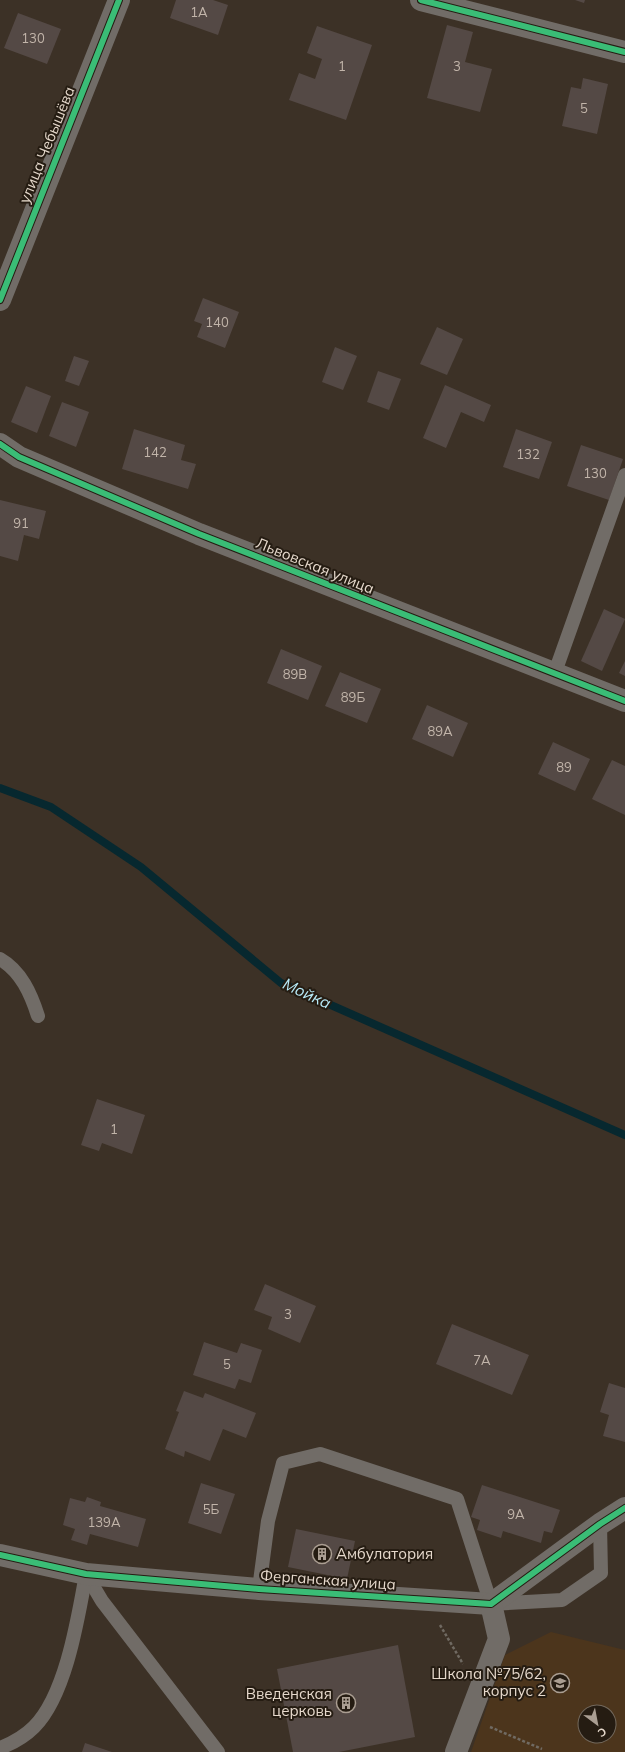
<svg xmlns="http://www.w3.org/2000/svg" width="625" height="1752" font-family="Mulish,sans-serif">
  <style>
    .built { fill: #4c351c; fill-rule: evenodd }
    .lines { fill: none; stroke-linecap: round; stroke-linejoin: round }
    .stream { stroke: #07282f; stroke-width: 8 }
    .building { fill: #544945 }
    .path { stroke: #706a62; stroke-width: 2.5; stroke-dasharray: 3 2; stroke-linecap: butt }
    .lane { stroke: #716c67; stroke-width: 14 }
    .street { stroke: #716c67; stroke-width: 22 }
    .cycleway-casing { stroke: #251c12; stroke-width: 8 }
    .cycleway { stroke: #3abd76; stroke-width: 6 }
    .labels { text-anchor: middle; stroke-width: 4; stroke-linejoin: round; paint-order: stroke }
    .number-label { font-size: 13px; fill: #c2b5aa }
    .street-label { font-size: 15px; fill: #e6d9cc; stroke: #251c12 }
    .poi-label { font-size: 15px; fill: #e6d9cc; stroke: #251c12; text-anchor: end }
    .water-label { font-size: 16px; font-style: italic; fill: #b7eaf8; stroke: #251c12 }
  </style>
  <rect width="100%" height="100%" fill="#3c3126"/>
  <path class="built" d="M551,1632L625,1650V1752H471L505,1655ZM585,1712H609V1736H585Z"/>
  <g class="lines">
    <polyline class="stream" points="0,788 51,807 141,867 281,983 625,1135"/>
  </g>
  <g class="building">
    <polygon points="176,0 213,0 228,5 218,35 170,18"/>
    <polygon points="575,0 585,0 584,3"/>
    <polygon points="18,13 61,29 47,64 4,48"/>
    <polygon points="447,25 473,32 465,62 492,69 480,112 427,98"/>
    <polygon points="317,26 372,45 346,120 289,100 299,73 315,79 322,59 307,53"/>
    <polygon points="583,78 608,84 597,134 562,126 571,87 581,89"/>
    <polygon points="203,298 239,312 225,348 197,337 202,324 194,321"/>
    <polygon points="437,327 463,339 447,375 420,364"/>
    <polygon points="335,347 357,356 343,390 322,382"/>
    <polygon points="74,356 89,361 79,386 65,381"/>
    <polygon points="378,371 401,379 389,410 367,402"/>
    <polygon points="445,385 491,405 484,422 461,412 446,448 423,438"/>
    <polygon points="26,386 51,396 37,433 11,422"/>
    <polygon points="62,402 89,412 76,447 49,436"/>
    <polygon points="134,429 185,445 181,460 196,464 188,489 122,469"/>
    <polygon points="516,429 552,442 539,479 503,467"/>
    <polygon points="581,445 623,459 609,500 567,486"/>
    <polygon points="0,500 46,511 39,539 24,535 18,561 0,556"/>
    <polygon points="604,609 625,619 602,671 581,661"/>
    <polygon points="281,649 322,666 308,700 267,683"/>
    <polygon points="625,661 625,676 619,673"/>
    <polygon points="340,672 381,689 367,723 325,706"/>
    <polygon points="427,705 468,723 453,757 412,739"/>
    <polygon points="553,742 590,759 575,791 538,774"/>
    <polygon points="612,760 625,766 625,815 592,799"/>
    <polygon points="97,1099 145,1115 132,1154 102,1143 99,1151 81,1145"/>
    <polygon points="265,1284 316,1306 300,1343 268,1329 272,1317 254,1310"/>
    <polygon points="452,1324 529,1355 512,1395 436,1364"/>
    <polygon points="204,1342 237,1353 241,1343 262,1350 251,1383 239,1379 235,1389 193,1375"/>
    <polygon points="609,1383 625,1388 625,1442 603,1436 609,1415 600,1412"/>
    <polygon points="184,1391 203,1398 205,1393 256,1413 246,1438 223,1429 210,1461 185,1451 184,1457 165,1449 179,1412 176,1411"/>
    <polygon points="201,1483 235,1494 221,1534 188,1523"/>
    <polygon points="482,1485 560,1510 552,1533 544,1531 541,1543 503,1531 501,1538 477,1530 480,1520 471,1517"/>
    <polygon points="87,1497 101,1502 100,1506 146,1519 138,1547 90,1534 87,1545 71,1540 75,1529 63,1525 70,1498 85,1502"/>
    <polygon points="296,1529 355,1541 347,1579 288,1567"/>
    <polygon points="398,1645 415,1737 339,1752 293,1752 277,1669"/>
    <polygon points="85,1743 112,1752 82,1752"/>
  </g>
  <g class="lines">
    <g class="path">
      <polyline points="440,1625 463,1664"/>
      <polyline points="490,1727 542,1749"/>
    </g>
    <g class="lane">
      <polyline points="554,675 625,475"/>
      <path d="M0,959C21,971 31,994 38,1016"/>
      <polyline points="86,1574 102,1601 218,1752"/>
      <polyline points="259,1589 268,1521 283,1463 320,1454 457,1499 491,1604 562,1600 601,1573 600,1524"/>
      <path d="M0,1748C13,1743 24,1737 34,1727C66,1695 78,1618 86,1574"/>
    </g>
    <g class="street">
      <polyline points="421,0 625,52"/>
      <polyline points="0,300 119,0"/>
      <polyline points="0,444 19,457 199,534 625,701"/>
      <polyline points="0,1555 86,1574 259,1589 491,1604 600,1524 625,1508"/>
      <polyline points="456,1752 499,1639 491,1604"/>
    </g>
    <defs>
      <g id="cycleway">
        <polyline points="421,0 625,52"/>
        <polyline points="0,300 119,0"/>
        <polyline points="0,444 19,457 199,534 625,701"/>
        <polyline points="0,1555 86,1574 259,1589 491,1604 600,1524 625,1508"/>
      </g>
    </defs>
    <use href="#cycleway" class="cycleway-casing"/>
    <use href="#cycleway" class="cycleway"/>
  </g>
  <defs>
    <symbol id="building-ring" viewBox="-11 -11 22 22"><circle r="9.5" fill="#251c12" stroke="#aa9e92" stroke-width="1.5"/><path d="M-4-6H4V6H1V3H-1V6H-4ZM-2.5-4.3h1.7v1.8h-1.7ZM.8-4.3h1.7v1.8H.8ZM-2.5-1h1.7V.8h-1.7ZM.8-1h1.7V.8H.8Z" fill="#aa9e92"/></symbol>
    <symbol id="school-ring" viewBox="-11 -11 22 22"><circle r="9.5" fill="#251c12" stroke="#aa9e92" stroke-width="1.5"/><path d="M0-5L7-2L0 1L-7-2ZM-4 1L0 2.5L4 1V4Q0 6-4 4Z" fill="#aa9e92"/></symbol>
  </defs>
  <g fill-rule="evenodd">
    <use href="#building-ring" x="311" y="1543" width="22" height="22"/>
    <use href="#school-ring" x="549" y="1672" width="22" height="22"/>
    <use href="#building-ring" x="335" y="1692" width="22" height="22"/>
  </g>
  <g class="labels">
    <g class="number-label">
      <text x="199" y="17">1А</text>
      <text x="33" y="43">130</text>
      <text x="342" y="71">1</text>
      <text x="457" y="71">3</text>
      <text x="584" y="113">5</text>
      <text x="217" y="327">140</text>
      <text x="155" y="457">142</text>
      <text x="528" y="459">132</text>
      <text x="595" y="478">130</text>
      <text x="21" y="528">91</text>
      <text x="295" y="679">89В</text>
      <text x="353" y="702">89Б</text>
      <text x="440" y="736">89А</text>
      <text x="564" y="772">89</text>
      <text x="114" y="1134">1</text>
      <text x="288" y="1319">3</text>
      <text x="482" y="1365">7А</text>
      <text x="227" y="1369">5</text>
      <text x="211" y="1514">5Б</text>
      <text x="516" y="1519">9А</text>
      <text x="104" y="1527">139А</text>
    </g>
    <g class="street-label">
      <text transform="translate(47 145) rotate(-68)" y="5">улица Чебышёва</text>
      <text transform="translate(315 566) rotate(22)" y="5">Львовская улица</text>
      <text transform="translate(328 1580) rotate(4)" y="5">Ферганская улица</text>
    </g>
    <g class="poi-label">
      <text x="336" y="1559" text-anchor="start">Амбулатория</text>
      <text x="546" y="1679">Школа №75/62,<tspan x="546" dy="17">корпус 2</tspan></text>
      <text x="332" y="1699">Введенская<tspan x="332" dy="17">церковь</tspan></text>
    </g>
    <g class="water-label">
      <text transform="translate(307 993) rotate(25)" y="6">Мойка</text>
    </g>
  </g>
  <g transform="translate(597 1724) rotate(148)"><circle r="19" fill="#251c12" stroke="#72685c"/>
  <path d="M0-3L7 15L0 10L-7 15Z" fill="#aa9e92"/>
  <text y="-6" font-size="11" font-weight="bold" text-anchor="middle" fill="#e6d9cc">С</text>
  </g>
</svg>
